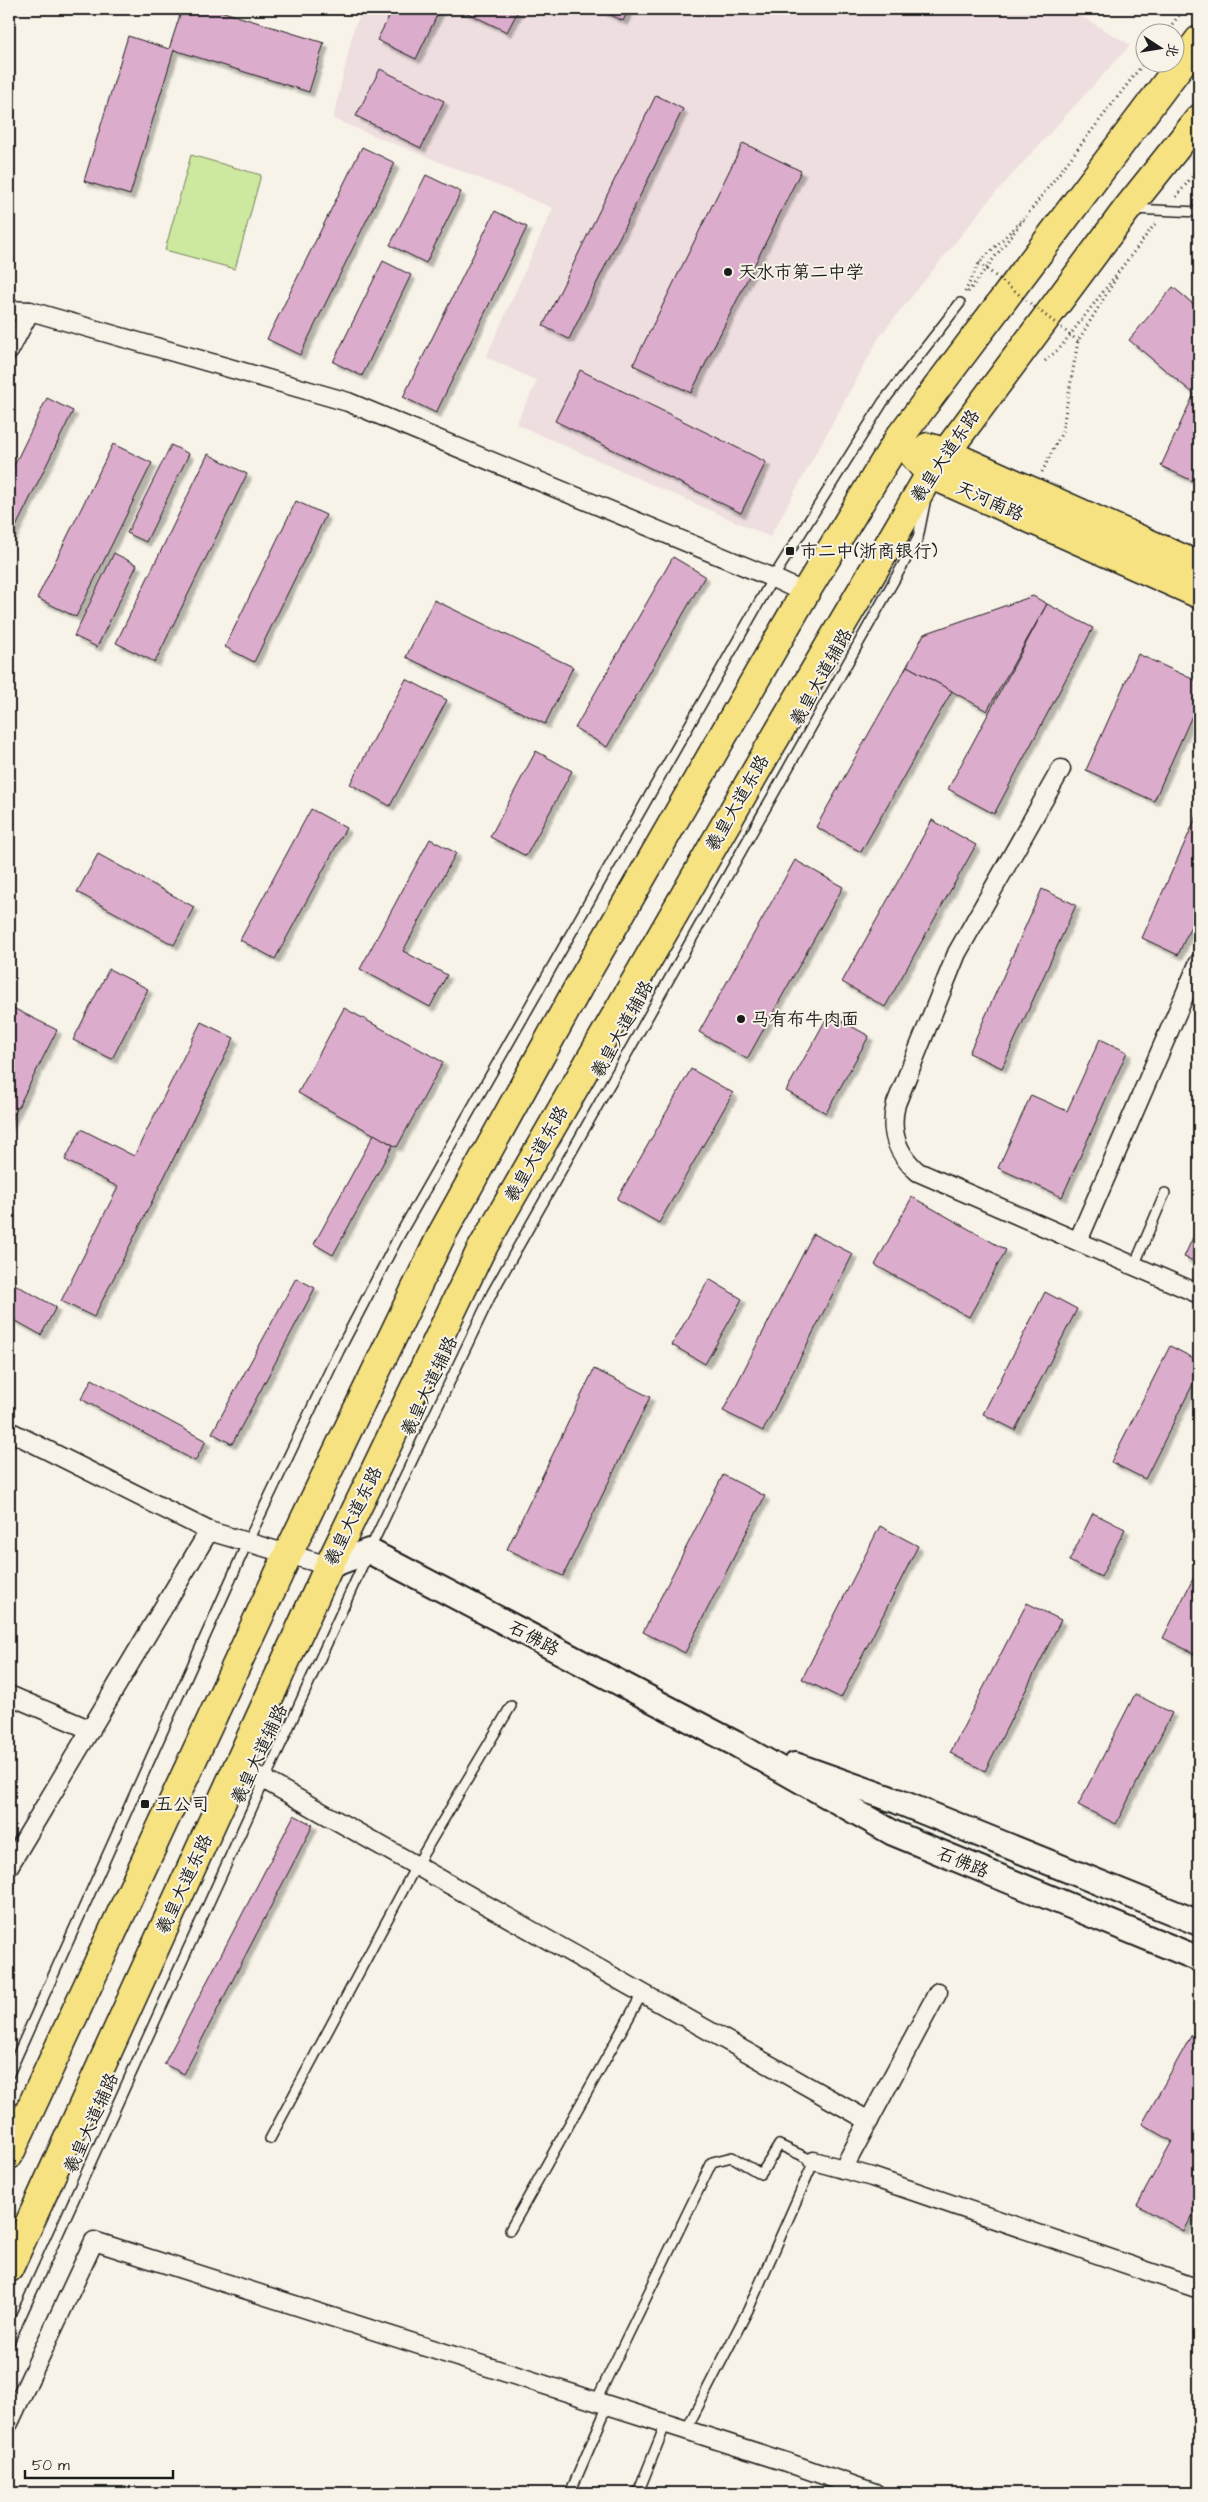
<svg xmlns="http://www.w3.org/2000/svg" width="1208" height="2502" font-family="'Architects Daughter','LXGW WenKai TC',sans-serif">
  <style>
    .built { fill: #efdee0 }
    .green { fill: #cde89f; stroke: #74825e }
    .building { fill: #dcaccc; stroke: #1c1c1c; filter: url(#shadow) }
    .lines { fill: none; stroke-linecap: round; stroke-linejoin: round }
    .lane-casing { stroke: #1c1c1c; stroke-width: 12 }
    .street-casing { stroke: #1c1c1c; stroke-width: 21 }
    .secondary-casing { stroke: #1c1c1c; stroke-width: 28 }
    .primary-casing { stroke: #1c1c1c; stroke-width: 31 }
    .path { stroke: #1c1c1c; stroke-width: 3; stroke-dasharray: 1 4; stroke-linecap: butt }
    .lane { stroke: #f7f3e8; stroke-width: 9 }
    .street { stroke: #f7f3e8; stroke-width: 18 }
    .secondary { stroke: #f7f3e8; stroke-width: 24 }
    .primary { stroke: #f6e281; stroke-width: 28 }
    .path-bridge { stroke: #1c1c1c; stroke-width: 3; stroke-dasharray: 1 4; stroke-linecap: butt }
    .poi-dot { fill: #1c1c1c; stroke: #f7f3e8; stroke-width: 2 }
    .labels { text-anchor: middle; stroke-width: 4; stroke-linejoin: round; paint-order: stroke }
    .poi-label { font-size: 18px; fill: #1c1c1c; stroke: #f7f3e8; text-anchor: start }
    .street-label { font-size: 18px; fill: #1c1c1c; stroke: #f7f3e8 }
  </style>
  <defs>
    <filter id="shadow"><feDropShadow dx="4.5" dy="4.5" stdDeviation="1" flood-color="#0004"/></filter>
  </defs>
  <rect width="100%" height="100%" fill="#f7f3e8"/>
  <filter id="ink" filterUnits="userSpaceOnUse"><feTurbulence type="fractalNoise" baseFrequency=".02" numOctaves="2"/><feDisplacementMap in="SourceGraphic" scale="10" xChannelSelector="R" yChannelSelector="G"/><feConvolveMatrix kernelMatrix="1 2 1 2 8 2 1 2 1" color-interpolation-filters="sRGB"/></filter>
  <g filter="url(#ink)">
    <polygon class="built" points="363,9 1069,9 1130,45 991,198 880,336 770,537 516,424 537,381 486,357 553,208 333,119 354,28"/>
    <polygon class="green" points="191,155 261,175 235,269 165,250"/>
    <g class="building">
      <polygon points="182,9 214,9 324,43 309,92 174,50 130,195 84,181 128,36 169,49"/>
      <polygon points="393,9 440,9 416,59 377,40"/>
      <polygon points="459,9 519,9 507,32"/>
      <polygon points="599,9 629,9 623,21"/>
      <polygon points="380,69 444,101 421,148 356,116"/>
      <polygon points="656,95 683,109 569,339 543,326"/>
      <polygon points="743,143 801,171 691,393 633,365"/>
      <polygon points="362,147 395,163 300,355 267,339"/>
      <polygon points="426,175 461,192 426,263 390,245"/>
      <polygon points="495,211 527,227 436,413 403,397"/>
      <polygon points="383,261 411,275 362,376 333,362"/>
      <polygon points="1173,287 1199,309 1199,484 1161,466 1194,394 1129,340"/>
      <polygon points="580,370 766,462 741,513 555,421"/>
      <polygon points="47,398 73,411 9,541 9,476"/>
      <polygon points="113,444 152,463 76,617 37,598"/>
      <polygon points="171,445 189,454 146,542 127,533"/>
      <polygon points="208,454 247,474 155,662 116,643"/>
      <polygon points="296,501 326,515 254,662 225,647"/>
      <polygon points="114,553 137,565 97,647 74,636"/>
      <polygon points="673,557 705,576 607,747 575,728"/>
      <polygon points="1033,596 1047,604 987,711 907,666 924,634"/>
      <polygon points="434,600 573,667 545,724 406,657"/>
      <polygon points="1047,604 1093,628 994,814 948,789"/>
      <polygon points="1138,654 1199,682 1199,700 1154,801 1086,770"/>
      <polygon points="907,666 952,691 861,852 816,827"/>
      <polygon points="406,679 447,700 390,806 350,784"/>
      <polygon points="536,751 572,771 526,856 490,837"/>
      <polygon points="311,809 346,828 275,959 240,940"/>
      <polygon points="1199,811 1199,908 1178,955 1142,938"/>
      <polygon points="932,820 976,845 885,1007 842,982"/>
      <polygon points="430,839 456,853 403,951 447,975 430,1007 360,969"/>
      <polygon points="98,854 194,907 174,945 77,892"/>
      <polygon points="795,860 843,887 747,1059 699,1032"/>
      <polygon points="1042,889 1076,905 1002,1068 969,1053"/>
      <polygon points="109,969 148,989 112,1059 73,1040"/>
      <polygon points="9,1006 57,1030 9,1125"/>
      <polygon points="344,1008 443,1062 397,1147 298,1093"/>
      <polygon points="829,1014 869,1036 826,1113 786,1091"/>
      <polygon points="201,1022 234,1038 94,1317 61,1301 118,1187 65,1160 81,1129 134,1156"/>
      <polygon points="1100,1039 1127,1052 1062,1197 998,1168 1031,1095 1067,1111"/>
      <polygon points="691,1069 733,1093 659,1223 617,1199"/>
      <polygon points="374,1134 393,1145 333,1255 314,1244"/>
      <polygon points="912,1197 1006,1250 969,1317 875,1265"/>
      <polygon points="1199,1224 1199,1263 1184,1257"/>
      <polygon points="813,1234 853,1254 763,1431 723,1411"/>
      <polygon points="296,1278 315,1288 232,1444 212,1433"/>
      <polygon points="709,1279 742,1299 705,1364 672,1345"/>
      <polygon points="9,1281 56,1307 41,1335 9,1317"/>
      <polygon points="1045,1292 1077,1309 1015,1430 983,1414"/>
      <polygon points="1170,1346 1199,1361 1199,1372 1145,1479 1111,1462"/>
      <polygon points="594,1369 650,1397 563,1576 507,1549"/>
      <polygon points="92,1379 206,1441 195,1461 81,1399"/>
      <polygon points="723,1475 765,1496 685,1653 643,1632"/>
      <polygon points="1093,1513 1125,1529 1101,1577 1069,1561"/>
      <polygon points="880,1526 918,1546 841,1698 802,1679"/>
      <polygon points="1199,1567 1199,1650 1197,1655 1163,1638"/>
      <polygon points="1027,1603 1061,1620 985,1771 950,1753"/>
      <polygon points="1135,1694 1172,1713 1116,1824 1078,1805"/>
      <polygon points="294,1815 313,1825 184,2074 164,2064"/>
      <polygon points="1196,2027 1199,2029 1199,2204 1184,2231 1137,2205 1172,2141 1142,2124"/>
    </g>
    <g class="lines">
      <defs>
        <g id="lane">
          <polyline points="1132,209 1199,212"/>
          <polyline points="1134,1266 1165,1193"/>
          <polyline points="9,2074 248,1541 339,1351 399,1236 773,578 883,402 960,303"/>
          <polyline points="270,2139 416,1866 511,1706"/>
          <polyline points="510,2230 642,1994"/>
          <polyline points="9,2342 369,1551 492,1293 918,538 925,503"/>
          <polyline points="596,2401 712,2162 732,2157 761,2174 779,2145 814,2161 748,2310 686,2430"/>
          <polyline points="570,2493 608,2405"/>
          <polyline points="638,2493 666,2423"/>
        </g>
        <g id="street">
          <polyline points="9,310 30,311"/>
          <polyline points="9,351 30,311 348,402 773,578 805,593"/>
          <path d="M1061,769L957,953L896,1104C889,1131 897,1154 918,1172L1199,1294"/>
          <polyline points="1078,1241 1199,962"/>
          <polyline points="9,1431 209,1531"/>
          <polyline points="9,1695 91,1730"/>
          <polyline points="238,1765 869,2121"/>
          <polyline points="9,1866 209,1531 329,1566"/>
          <polyline points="814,2161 872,2177 1199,2289"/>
          <polyline points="843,2169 938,1992"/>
          <polyline points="9,2423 94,2241 786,2462 875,2493"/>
        </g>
        <g id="secondary">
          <polyline points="329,1566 369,1551 736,1744 893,1833 1199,1959"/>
          <polyline points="795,1765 897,1801 1199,1923"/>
        </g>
        <g id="primary">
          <polyline points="899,438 930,474 1199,594"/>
          <polyline points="928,447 944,452 1199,566"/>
          <polyline points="9,2155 288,1554 442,1234 579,986 805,593 899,438 1199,40"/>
          <polyline points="9,2268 329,1566 480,1252 767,752 930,474 1127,209 1199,119"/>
        </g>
      </defs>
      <use href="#lane" class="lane-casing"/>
      <use href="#street" class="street-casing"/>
      <use href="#secondary" class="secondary-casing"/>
      <use href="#primary" class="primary-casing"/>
      <g class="path">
        <polyline points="1166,32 1184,9"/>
        <polyline points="1176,197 1199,168"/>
        <polyline points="965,292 979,263 1026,216"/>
        <polyline points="968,292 1146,60"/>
        <polyline points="1045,361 1060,348 1155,224"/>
        <polyline points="1042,472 1062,432 1078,341 1118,275"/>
      </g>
      <use href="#lane" class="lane"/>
      <use href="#street" class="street"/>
      <use href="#secondary" class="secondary"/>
      <use href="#primary" class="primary"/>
      <polyline class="path-bridge" points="979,263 1078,341"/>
    </g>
  </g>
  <g class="poi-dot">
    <circle cx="728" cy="272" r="5"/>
    <rect x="785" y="546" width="10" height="10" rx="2.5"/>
    <circle cx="741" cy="1019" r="5"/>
    <rect x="140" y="1799" width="10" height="10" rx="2.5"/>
  </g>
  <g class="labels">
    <g class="poi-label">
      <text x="738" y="278">天水市第二中学</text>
      <text x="800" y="557">市二中(浙商银行)</text>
      <text x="751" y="1025">马有布牛肉面</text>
      <text x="155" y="1810">五公司</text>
    </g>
    <g class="street-label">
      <text transform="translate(945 456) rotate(-56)" y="6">羲皇大道东路</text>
      <text transform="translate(990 501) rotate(24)" y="6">天河南路</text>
      <text transform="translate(821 677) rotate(-61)" y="6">羲皇大道辅路</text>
      <text transform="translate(737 803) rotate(-60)" y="6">羲皇大道东路</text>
      <text transform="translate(622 1029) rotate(-61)" y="6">羲皇大道辅路</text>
      <text transform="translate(536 1154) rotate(-60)" y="6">羲皇大道东路</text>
      <text transform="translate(429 1386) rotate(-65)" y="6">羲皇大道辅路</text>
      <text transform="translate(353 1516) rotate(-64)" y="6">羲皇大道东路</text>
      <text transform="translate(534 1638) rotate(28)" y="6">石佛路</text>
      <text transform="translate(259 1754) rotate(-65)" y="6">羲皇大道辅路</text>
      <text transform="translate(963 1862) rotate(22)" y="6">石佛路</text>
      <text transform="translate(184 1884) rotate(-65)" y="6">羲皇大道东路</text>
      <text transform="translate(91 2123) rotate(-66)" y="6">羲皇大道辅路</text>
    </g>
  </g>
  <rect width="1208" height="2502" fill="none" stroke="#f7f3e8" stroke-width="30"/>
  <rect x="15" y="15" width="1178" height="2472" fill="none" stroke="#1c1c1c" stroke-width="2" filter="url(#ink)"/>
  <g transform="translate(1160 48) rotate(102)"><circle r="24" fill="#f7f3e8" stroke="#9f9d96"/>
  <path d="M0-4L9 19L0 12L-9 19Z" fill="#1c1c1c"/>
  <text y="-8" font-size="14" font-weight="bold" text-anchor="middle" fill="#1c1c1c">北</text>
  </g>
  <path d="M25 2470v8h148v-8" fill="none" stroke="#1c1c1c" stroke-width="2.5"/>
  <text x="32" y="2470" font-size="15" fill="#1c1c1c" stroke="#f7f3e8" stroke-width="4" paint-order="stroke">50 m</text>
</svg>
